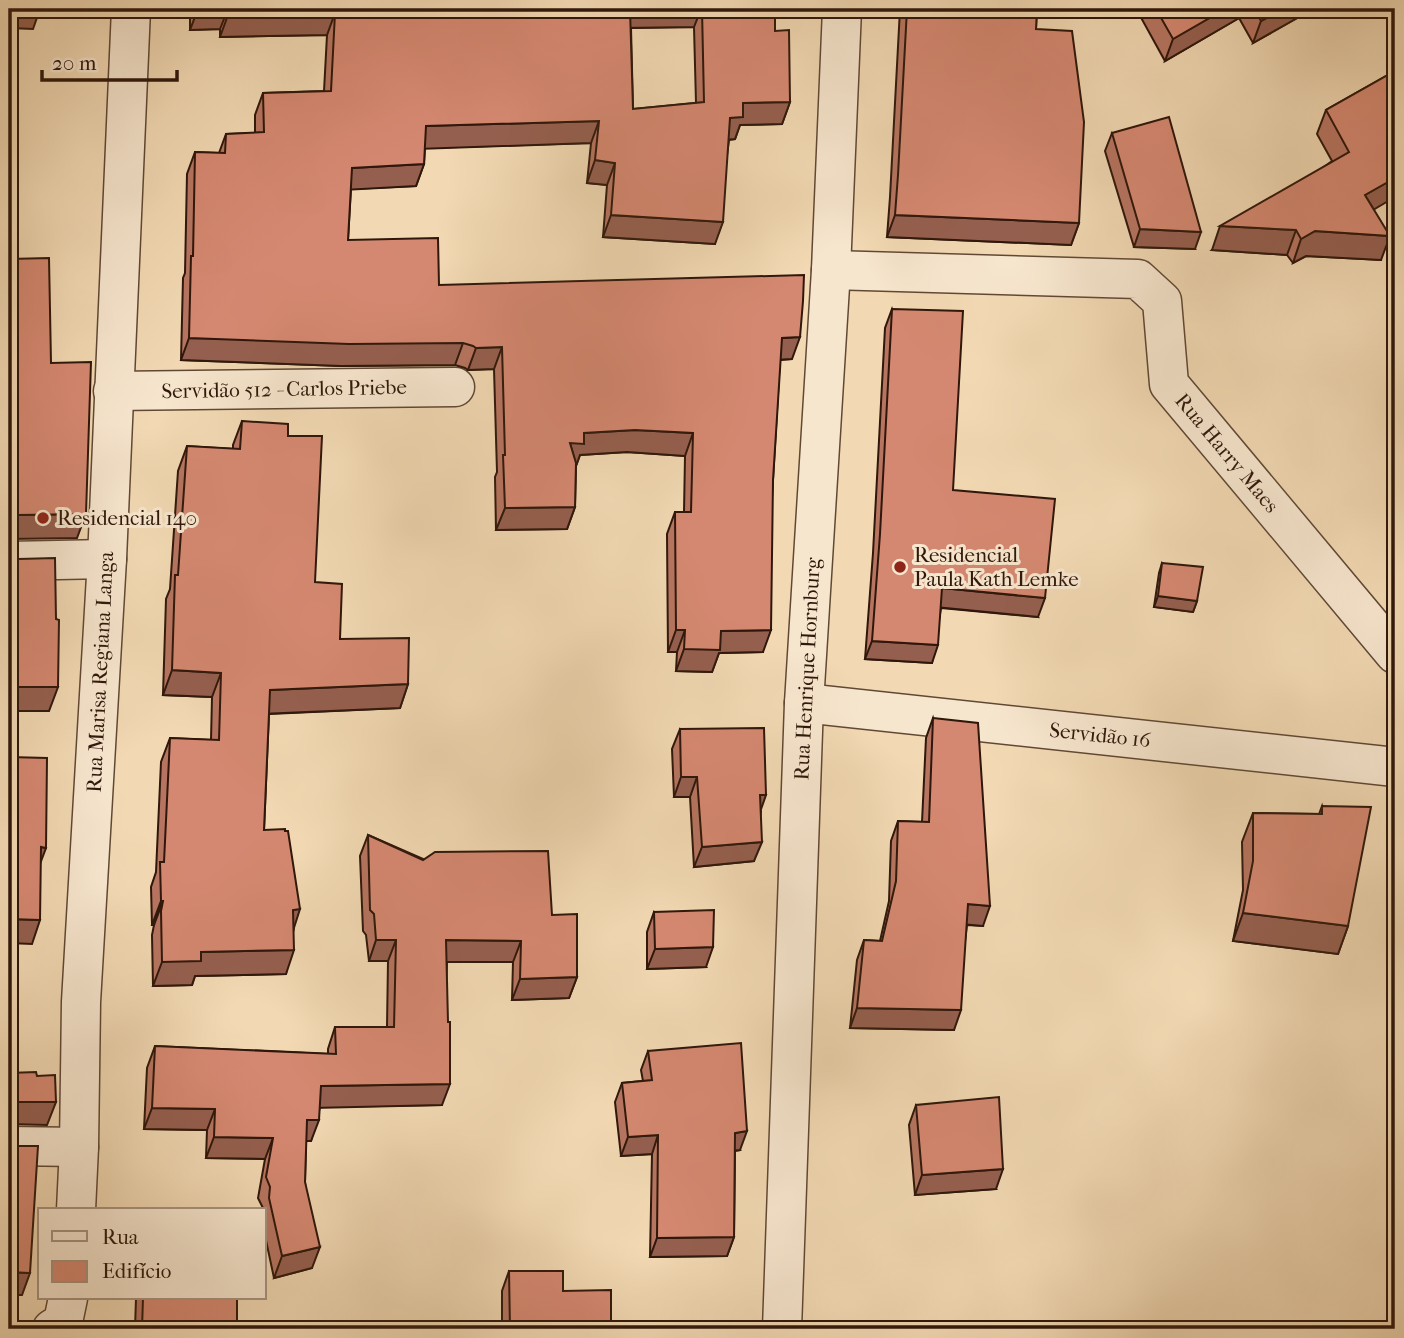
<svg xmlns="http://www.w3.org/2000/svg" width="1404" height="1338" font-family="'IM FELL French Canon',serif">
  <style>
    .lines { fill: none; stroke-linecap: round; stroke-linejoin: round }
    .street-casing { stroke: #604835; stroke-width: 41 }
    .street { stroke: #f7e6ce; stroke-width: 38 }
    .wall { fill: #b77561; stroke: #2f170b; stroke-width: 2; fill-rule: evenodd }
    .shaded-wall { fill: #955f4f; stroke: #2f170b; stroke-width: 2 }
    .building { fill: #d58871; stroke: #2f170b; stroke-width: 2 }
    .poi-dot { fill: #8f2418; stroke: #f7e6ce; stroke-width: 2.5 }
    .labels { text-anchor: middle; stroke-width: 6; stroke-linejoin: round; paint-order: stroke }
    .street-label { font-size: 21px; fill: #2f170b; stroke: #f7e6ce }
    .poi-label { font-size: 21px; fill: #2f170b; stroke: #f7e6ce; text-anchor: start }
  </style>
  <rect width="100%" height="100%" fill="#f2d9b3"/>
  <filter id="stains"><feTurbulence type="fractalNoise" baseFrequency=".00286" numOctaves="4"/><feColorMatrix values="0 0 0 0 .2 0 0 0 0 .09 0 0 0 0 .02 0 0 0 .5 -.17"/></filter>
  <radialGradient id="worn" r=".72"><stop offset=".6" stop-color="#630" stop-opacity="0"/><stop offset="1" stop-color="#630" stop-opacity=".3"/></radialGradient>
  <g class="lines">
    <defs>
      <g id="street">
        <polyline points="831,270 1138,279 1162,301 1169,384 1395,654"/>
        <polyline points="113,391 455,387"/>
        <polyline points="9,561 107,559"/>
        <polyline points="804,703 1395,767"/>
        <polyline points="9,1146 79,1147"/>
        <polyline points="76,1210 79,1147 81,1002 107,559 131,9"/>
        <polyline points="52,1329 63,1322 68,1298"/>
        <polyline points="782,1329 804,703 831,270 842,9"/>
      </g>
    </defs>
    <use href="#street" class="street-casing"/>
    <use href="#street" class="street"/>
  </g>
  <g class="wall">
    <path d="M190,9H775V31L790,102L782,124L740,125L735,139L729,140L715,244L603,237L607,185L587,183L591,143L425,148L424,164L416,186L351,189L348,240L439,285L792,359L780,360L763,652L719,653L712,672L676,671L677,652H668L667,534L675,512H684L685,456L627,452L580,455L576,466L575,507L567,529L496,530L495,477L497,472L494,369L468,370L465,368L455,365L341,366L181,360L183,278L185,273L187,174L195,152L219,153L226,134L255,133V115L263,93L324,91L327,35L220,37V29L190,30ZM694,27L696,103L633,109L631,28Z"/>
    <polygon points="900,9 1037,9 1036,29 1079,223 1071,245 887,237 890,197"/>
    <polygon points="1141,9 1313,9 1253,43 1239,18 1165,61 1139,14"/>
    <polygon points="1395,71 1374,210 1381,260 1306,256 1293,263 1287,255 1212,250 1332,161 1317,134 1326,110"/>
    <polygon points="1112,133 1195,249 1134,247 1105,151"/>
    <polygon points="892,309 953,490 1038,617 941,608 932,663 865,659 873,553 885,328"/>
    <polygon points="242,421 288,436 315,582 340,639 408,684 400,708 269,714 264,830 294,927 286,974 195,976 192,985 153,986 152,935 154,925 152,925 151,887 156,872 161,762 170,738 211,740 212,697 163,695 166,599 170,589 178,471 187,446 233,449 233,445"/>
    <polygon points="1162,563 1197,601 1193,612 1154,607 1159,573"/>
    <polygon points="933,718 983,926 967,925 954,1030 850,1028 857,960 864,940 880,941 889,901 891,841 898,821 922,822 926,738"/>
    <polygon points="680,729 761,811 754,861 694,867 690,797 674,797 672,749"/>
    <polygon points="1322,806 1348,926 1338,954 1233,941 1243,890 1242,842 1253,813 1319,814"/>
    <polygon points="368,835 552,915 577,977 569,998 512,1000 513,962 447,962 442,1105 320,1107 311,1141 306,1141 305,1182 312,1268 274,1278 264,1231 264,1210 262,1210 263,1208 258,1198 265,1159 206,1158 207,1130 144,1129 147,1068 155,1046 328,1054 328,1049 335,1027 387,1027 388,961 369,961 366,935 363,931 360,856"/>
    <polygon points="654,912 706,967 647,969 647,932"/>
    <polygon points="648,1051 740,1150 735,1151 734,1237 727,1256 650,1257 652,1154 621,1156 615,1102 622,1083 643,1081 641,1070"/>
    <polygon points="916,1105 996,1189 915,1195 909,1125"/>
    <polygon points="509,1271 563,1291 611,1329 502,1329 502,1291"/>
    <polygon points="136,1298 237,1298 237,1329 135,1329"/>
  </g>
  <g class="shaded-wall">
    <polygon points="9,9 40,9 33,29 9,28"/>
    <polygon points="198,9 228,9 220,29 190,30"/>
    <polygon points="629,9 701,9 694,27 622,28"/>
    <polygon points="1225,9 1242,9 1239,18 1165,61 1173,39"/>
    <polygon points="1283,9 1313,9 1253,43 1261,21"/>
    <polygon points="335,13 327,35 220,37 228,15"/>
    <polygon points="790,102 782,124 740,125 735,139 722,140 730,118 743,103"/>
    <polygon points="599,121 591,143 418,149 426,126"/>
    <polygon points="595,160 615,163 607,185 587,183"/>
    <polygon points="424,164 416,186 344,190 352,168"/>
    <polygon points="1395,178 1395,197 1356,220 1365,195"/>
    <polygon points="611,215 723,222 715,244 603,237"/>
    <polygon points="895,215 1079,223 1071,245 887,237"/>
    <polygon points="1220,226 1296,230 1287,255 1212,250"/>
    <polygon points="1140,229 1201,232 1195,249 1134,247"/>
    <polygon points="1315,231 1390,236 1381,260 1306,256 1293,263 1301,239"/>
    <polygon points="800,337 792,359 774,360 782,338"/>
    <polygon points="189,338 463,343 455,365 341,366 181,360"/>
    <polygon points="502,347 494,369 468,370 476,348"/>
    <polygon points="635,430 693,433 685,456 627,452 580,455 576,466 570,443 584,433"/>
    <polygon points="575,507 567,529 496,530 505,508"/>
    <polygon points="86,514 77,538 9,539 9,517 17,515"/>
    <polygon points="942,588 1045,598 1038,617 935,607"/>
    <polygon points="1158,596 1197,601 1193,612 1154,607"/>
    <polygon points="676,630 685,630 677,652 668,652"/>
    <polygon points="771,630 763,652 719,653 712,672 676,671 684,649 721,631"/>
    <polygon points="872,641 938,645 932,663 865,659"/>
    <polygon points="172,670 221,673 212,697 163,695"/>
    <polygon points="408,684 400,708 261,714 270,690"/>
    <polygon points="9,687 58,687 49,711 9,711"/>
    <polygon points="681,777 697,777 690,797 674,797"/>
    <polygon points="760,795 766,795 759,815"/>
    <polygon points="762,842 754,861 694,867 702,847"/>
    <polygon points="41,847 46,848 37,872"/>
    <polygon points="161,901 163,901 154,925 152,925"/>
    <polygon points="968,904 990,906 983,926 961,924"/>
    <polygon points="300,909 292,934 293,910"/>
    <polygon points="1243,913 1348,926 1338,954 1233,941"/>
    <polygon points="9,919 40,920 32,944 9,943"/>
    <polygon points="376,940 396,940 388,961 369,961"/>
    <polygon points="446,940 521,941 513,962 438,962"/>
    <polygon points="713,947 706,967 647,969 655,949"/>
    <polygon points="294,950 286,974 195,976 192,985 153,986 162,962 201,952"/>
    <polygon points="577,977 569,998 512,1000 520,979"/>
    <polygon points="857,1008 961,1010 954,1030 850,1028"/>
    <polygon points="450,1084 442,1105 313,1108 321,1086"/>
    <polygon points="17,1102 56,1102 47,1125 9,1124 9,1104"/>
    <polygon points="152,1108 215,1109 207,1130 144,1129"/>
    <polygon points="307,1120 319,1120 311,1141 299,1141"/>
    <polygon points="747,1131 740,1150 728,1151 735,1133"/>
    <polygon points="658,1135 652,1154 621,1156 628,1137"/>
    <polygon points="214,1137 273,1138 265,1159 206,1158"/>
    <polygon points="1003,1169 996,1189 915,1195 922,1175"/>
    <polygon points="734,1237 727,1256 650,1257 657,1238"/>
    <polygon points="320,1247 312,1268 274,1278 282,1256"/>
    <polygon points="9,1272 30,1273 22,1295 9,1295"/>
  </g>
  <g class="building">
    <polygon points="228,9 630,9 633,109 704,102 702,9 775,9 775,31 789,30 790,102 743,103 743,117 730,118 723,222 611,215 615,163 595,160 599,121 426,126 424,164 352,168 348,240 438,238 439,285 804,275 803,301 800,337 782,338 773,480 771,630 721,631 720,650 684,649 685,630 676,630 675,512 691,512 693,433 635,430 584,433 584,444 570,443 576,463 575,507 505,508 503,455 505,455 502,347 476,348 473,346 463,343 349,344 189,338 191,256 193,256 195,152 225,153 226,134 264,132 263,93 331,91 335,13 228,15"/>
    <polygon points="907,9 1037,9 1036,29 1072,31 1084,122 1079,223 895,215 898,175"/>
    <polygon points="1156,9 1225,9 1173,39"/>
    <polygon points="1254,9 1283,9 1261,21"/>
    <polygon points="1395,71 1395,178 1365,195 1390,236 1315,231 1301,239 1296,230 1220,226 1349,152 1326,110"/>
    <polygon points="1169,117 1201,232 1140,229 1112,133"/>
    <polygon points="49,258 51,363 91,362 86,514 17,515 9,517 9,259"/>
    <polygon points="892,309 963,311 953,490 1055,499 1045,598 942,588 938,645 872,641 880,534"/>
    <polygon points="242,421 288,424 288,436 322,436 315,582 342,584 340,639 409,638 408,684 270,690 264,830 285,829 285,831 288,831 300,909 293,910 294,950 201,952 201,961 162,962 161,911 163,901 161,901 160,862 164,862 170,738 219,740 221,673 172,670 175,575 178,575 187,446 240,449"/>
    <polygon points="9,557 18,559 55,558 56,619 59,620 58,687 9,687"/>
    <polygon points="1162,563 1203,567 1197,601 1158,596"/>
    <polygon points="933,718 978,723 990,906 968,904 961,1010 857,1008 864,940 882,941 896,881 898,821 929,822"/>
    <polygon points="764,728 766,795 760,795 762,842 702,847 697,777 681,777 680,729"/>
    <polygon points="9,757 47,758 46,848 41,847 40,920 9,919"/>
    <polygon points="1322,806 1371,807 1348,926 1243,913 1253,861 1253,813 1322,814"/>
    <polygon points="368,835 423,860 435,852 548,851 552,915 577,914 577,977 520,979 521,941 446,940 448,1022 450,1022 450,1084 321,1086 319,1120 307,1120 305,1182 320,1247 282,1256 269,1198 270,1187 266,1177 273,1138 214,1137 215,1109 152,1108 155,1046 336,1054 335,1027 394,1027 396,940 376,940 374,914 370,910"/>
    <polygon points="714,910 713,947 655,949 654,912"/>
    <polygon points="741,1043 747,1131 735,1133 734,1237 657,1238 658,1135 628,1137 622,1083 652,1080 648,1051"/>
    <polygon points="36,1072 37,1076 55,1075 56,1102 17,1102 9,1104 9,1073"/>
    <polygon points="999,1097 1003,1169 922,1175 916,1105"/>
    <polygon points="9,1144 17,1146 38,1146 30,1273 9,1272"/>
    <polygon points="509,1271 563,1271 563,1291 611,1290 611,1329 510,1329"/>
    <polygon points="143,1298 237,1298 237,1329 142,1329"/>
  </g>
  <g class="poi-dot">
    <circle cx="43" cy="518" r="7"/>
    <circle cx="900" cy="567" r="7"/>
  </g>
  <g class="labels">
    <g class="street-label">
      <text transform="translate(284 389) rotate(-1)" y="7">Servidão 512 - Carlos Priebe</text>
      <text transform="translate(1227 453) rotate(50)" y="7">Rua Harry Maes</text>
      <text transform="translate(807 669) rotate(-87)" y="7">Rua Henrique Hornburg</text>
      <text transform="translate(100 672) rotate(-87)" y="7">Rua Marisa Regiana Langa</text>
      <text transform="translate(1100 735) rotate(6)" y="7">Servidão 16</text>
    </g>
    <g class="poi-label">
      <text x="57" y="525">Residencial 140</text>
      <text x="914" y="562">Residencial<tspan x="914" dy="24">Paula Kath Lemke</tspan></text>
    </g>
  </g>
  <rect width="1404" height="1338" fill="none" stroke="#f2d9b3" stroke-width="35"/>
  <rect x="10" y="10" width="1383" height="1317" fill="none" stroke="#2f170b" stroke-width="3.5"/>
  <rect x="18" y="18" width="1369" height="1303" fill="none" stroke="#2f170b" stroke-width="2"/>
  <rect x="38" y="1208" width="228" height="91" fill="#f7e6ce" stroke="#a79380" stroke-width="2"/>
  <rect x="52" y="1231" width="35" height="10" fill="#f7e6ce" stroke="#a79380" stroke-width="2"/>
  <text x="102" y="1244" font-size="21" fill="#2f170b">Rua</text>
  <rect x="52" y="1261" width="35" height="21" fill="#d58871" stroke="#a79380" stroke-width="2"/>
  <text x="102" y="1278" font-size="21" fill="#2f170b">Edifício</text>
  <path d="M42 70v10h135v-10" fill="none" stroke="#2f170b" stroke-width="3.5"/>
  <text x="52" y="70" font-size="21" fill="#2f170b" stroke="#f7e6ce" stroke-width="5" paint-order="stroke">20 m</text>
  <rect width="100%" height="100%" filter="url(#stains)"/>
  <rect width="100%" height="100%" fill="url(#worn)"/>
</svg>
